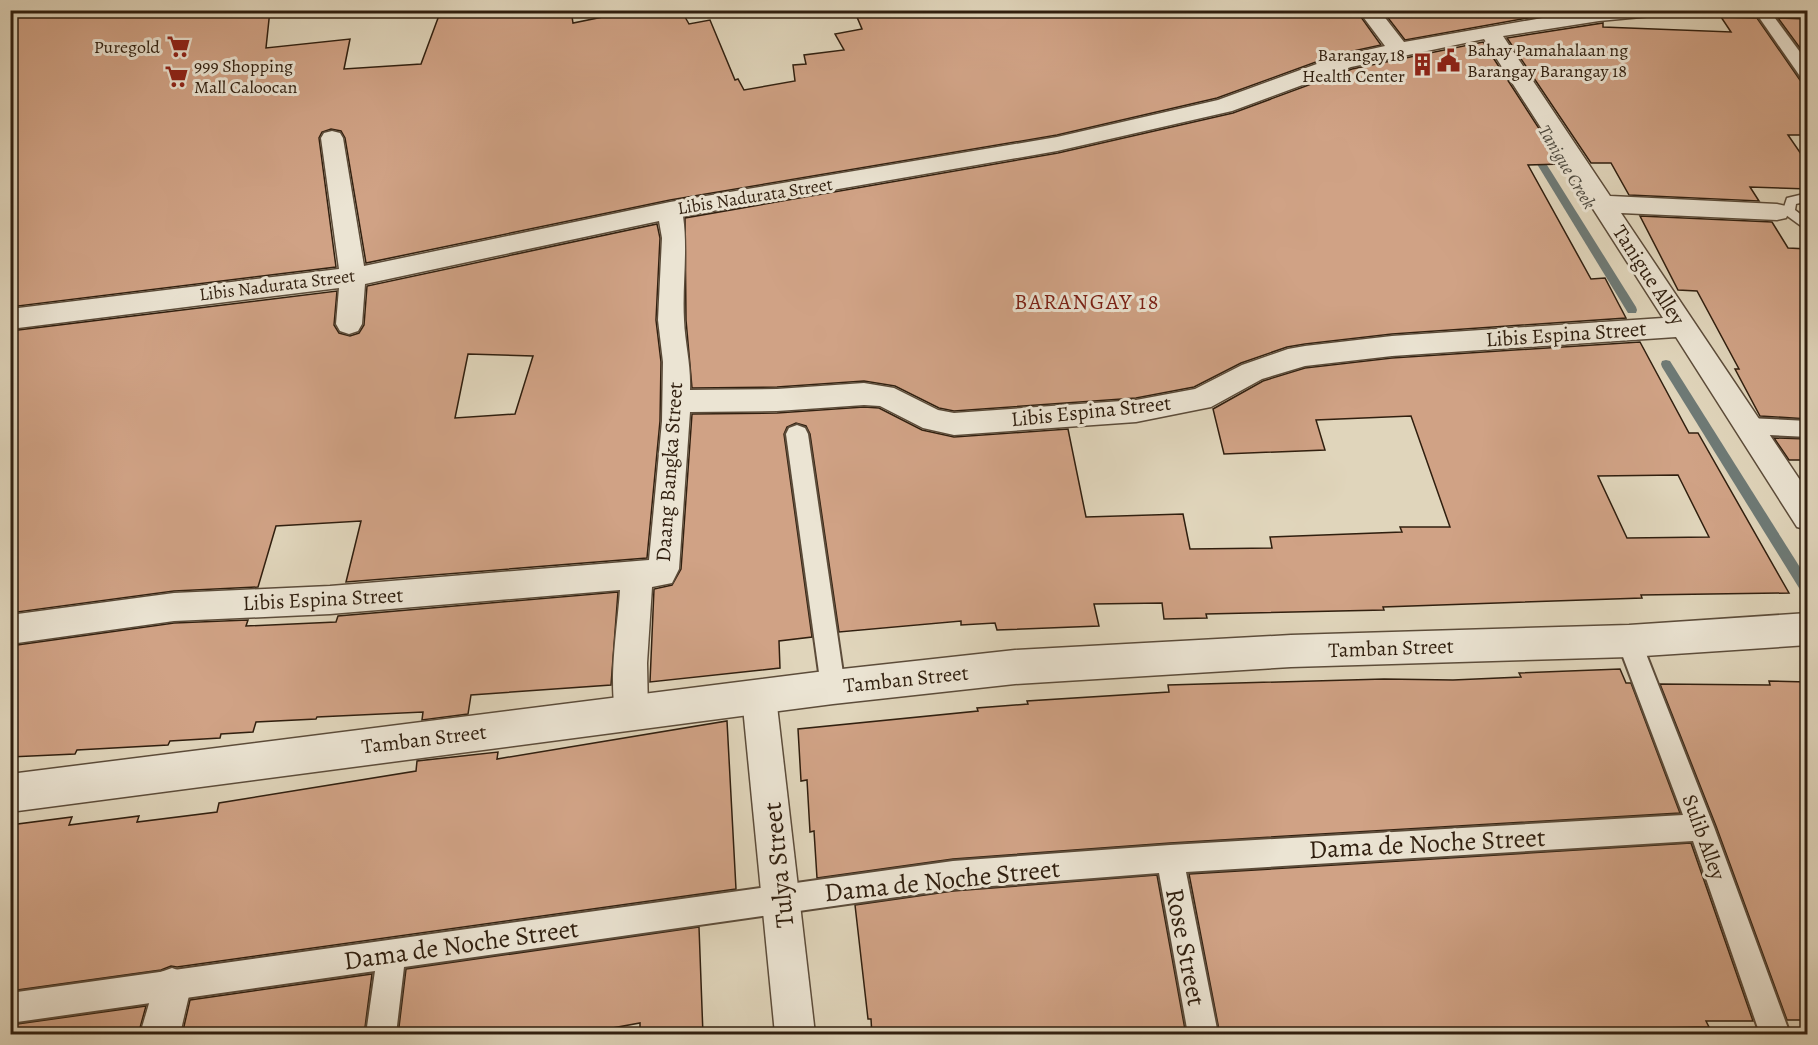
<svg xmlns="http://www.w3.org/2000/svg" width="1818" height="1045" font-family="Alegreya,serif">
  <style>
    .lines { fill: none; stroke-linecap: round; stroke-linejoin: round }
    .stream { fill: #6e7a76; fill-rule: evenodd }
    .building { fill: #d0a285; stroke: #301f0f; stroke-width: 1.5; fill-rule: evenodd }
    .service-casing { stroke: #5c4c3a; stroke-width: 3 }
    .pedestrian-casing { stroke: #5c4c3a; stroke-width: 4 }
    .minor-casing { stroke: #5c4c3a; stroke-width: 3 }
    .tertiary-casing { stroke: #5c4c3a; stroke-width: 3 }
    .service { fill: #ebe4d3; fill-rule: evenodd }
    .pedestrian { fill: #ebe4d3; fill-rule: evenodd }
    .minor { fill: #ebe4d3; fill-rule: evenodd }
    .tertiary { fill: #ebe4d3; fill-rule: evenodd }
    .labels { text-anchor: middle; stroke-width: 6; stroke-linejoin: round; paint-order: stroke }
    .far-poi-label { font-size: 18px; fill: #301f0f; stroke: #ebe4d3; text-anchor: end }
    .far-water-label { font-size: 18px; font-style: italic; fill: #4f4c42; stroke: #ebe4d3 }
    .far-street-label { font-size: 18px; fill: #301f0f; stroke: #ebe4d3 }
    .street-label { font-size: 21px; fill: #301f0f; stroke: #ebe4d3 }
    .neighbourhood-label { font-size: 22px; letter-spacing: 1.5px; fill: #7a1f14; stroke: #ebe4d3 }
    .near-street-label { font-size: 26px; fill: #301f0f; stroke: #ebe4d3 }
  </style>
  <rect width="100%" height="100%" fill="#e0d5bb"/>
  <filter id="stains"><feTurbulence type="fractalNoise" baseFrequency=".00333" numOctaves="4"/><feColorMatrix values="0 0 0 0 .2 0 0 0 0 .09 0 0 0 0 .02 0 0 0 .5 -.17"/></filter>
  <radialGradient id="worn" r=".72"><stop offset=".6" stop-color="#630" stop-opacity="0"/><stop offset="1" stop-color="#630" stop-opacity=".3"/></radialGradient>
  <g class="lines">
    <g class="stream">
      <polygon points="1534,148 1537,149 1636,307 1637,310 1636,313 1628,313 1529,151"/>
      <polygon points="1666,360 1670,361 1808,580 1808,597 1804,596 1662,367 1661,364 1662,361"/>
    </g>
  </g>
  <g class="building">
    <polygon points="10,10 270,10 266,48 350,39 344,69 421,64 441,10 571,10 573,23 637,10 681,10 689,24 710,20 735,80 738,79 744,90 795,81 793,65 806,64 804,55 844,50 835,34 862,29 854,10 1356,10 1381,45 1335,55 1217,98 1057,135 670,200 366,263 345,138 341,131 331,129 322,132 319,138 336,267 10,307"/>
    <polygon points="1382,10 1572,10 1405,40"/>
    <polygon points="1721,17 1757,18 1800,80 1808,82 1808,135 1788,135 1808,164 1808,189 1750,187 1759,201 1629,195 1611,163 1591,163 1507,38 1603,23 1603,27 1731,32"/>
    <polygon points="1778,18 1808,19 1808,59"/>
    <polygon points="1483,42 1562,164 1528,165 1591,279 1605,278 1626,318 1392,334 1305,344 1287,347 1241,363 1194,387 1136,398 954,411 939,408 895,386 864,381 777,387 692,388 686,320 685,218 1058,153 1233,113 1352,69"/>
    <polygon points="1640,216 1772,222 1788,248 1808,249 1808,419 1760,416 1735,369 1739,369 1697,291 1678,290"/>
    <path d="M657,224L660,238L656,320L661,362L660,421L647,558L346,582L361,521L276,526L258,587L174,591L10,613V331L337,291L334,325L339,333L350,336L359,333L364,325L367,286ZM468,354L533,356L515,414L455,418Z"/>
    <path d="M1640,342L1689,433H1698L1789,593L1641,595L1642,598L1383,607L1384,610L1206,614L1207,618L1164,619L1162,603L1094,604L1099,626L997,630L995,623L961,625V621L839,632L810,434L806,426L796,423L787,427L784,434L812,637L779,641L780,668L650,682L654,589L672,585L681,569L692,414L777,413L864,407L879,408L922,430L954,437L1068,429L1086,517L1183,514L1190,549L1272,548L1270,537L1402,532L1400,527H1450L1411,416L1316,420L1325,450L1224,454L1213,409L1263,381L1305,368L1392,358ZM1678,475L1709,537L1627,538L1598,476Z"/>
    <polygon points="1774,438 1808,439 1808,460 1789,460"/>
    <polygon points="618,592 611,685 471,695 468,714 422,720 423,712 317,717 316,719 256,722 253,732 221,734 220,738 170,741 168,745 77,750 75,754 10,757 10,646 174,623 248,620 246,626 336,622 338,616"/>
    <polygon points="1620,669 1626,683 1631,683 1680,813 1170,843 953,859 817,878 814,831 810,832 807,780 801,781 798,729 978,711 977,708 1028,704 1027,701 1169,692 1168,685 1384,679 1453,680 1521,677 1519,673"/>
    <polygon points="1769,681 1808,682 1808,1020 1787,1020 1716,826 1660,684 1770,685"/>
    <polygon points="727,721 736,889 177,967 171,966 161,970 10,991 10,825 72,817 69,825 139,816 137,822 217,812 219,803 416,771 417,761 498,752 497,759"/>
    <polygon points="1691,843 1753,1021 1706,1021 1709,1027 1660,1028 1663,1035 1220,1035 1189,874"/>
    <polygon points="1157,875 1186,1035 872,1035 871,1019 868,1019 855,905 953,891"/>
    <polygon points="699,927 703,1035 640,1035 640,1023 574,1035 398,1035 406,969"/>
    <polygon points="372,974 364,1035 182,1035 190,1000"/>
    <polygon points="146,1006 138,1035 10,1035 10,1025"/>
  </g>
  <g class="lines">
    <defs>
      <polygon id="service" points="1808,193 1808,201 1796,204 1795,210 1808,220 1808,231 1786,215 1777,216 1771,212 1773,209 1784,207 1787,198"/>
      <g id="pedestrian">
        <polygon points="1754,10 1769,10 1808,63 1808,80 1802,79"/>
        <polygon points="1748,418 1808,421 1808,437 1748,434 1741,432 1737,426 1741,420"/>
        <polygon points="797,425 805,428 808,434 845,687 842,695 833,699 824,695 821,687 786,434 789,428"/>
        <polygon points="1629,630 1638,633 1641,641 1714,827 1790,1034 1760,1034 1693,841 1186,872 1218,1034 1188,1034 1159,873 953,889 404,967 396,1034 366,1034 375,971 10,1023 10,993 953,861 1170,845 1683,815 1617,641 1620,633"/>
      </g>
      <g id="minor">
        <path d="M1358,10H1379L1404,42L1588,10H1662L1659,14L1652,16L1599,21L1503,36L1610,196L1777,204L1786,206L1789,212L1786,218L1777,220L1621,213L1808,492V530L1797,527L1676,337L1392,356L1305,366L1262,379L1211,407L1136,422L954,435L923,428L880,406L864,405L777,411L690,412L679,569L672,583L652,587L647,663L648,713L643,724L631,729L619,724C606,694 618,624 620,590L330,614L174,621L10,644V615L174,593L330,586L649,560L662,421L663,362L658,320L662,238L659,221L365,284L362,324L358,331L349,334L340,331L336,324L339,288L10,329V309L339,269L321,138L324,133L332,131L340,133L343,138L364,266L670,202L1057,137L1218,100L1336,57L1385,46ZM1484,39L1663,318L1392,336L1305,346L1288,349L1242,365L1195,389L1136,400L954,413L938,410L894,388L864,383L777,389L690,390C691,364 685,344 684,320C682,285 688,251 683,216L1057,151L1232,111L1351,67Z"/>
        <polygon points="759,681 771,686 776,697 815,1034 775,1034 742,697 747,686"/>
        <polygon points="172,968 186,973 191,987 180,1034 140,1034 158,973"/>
      </g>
      <polygon id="tertiary" points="1808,613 1808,645 1629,657 1291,667 1015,684 833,704 10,812 10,774 833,670 1015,650 1291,635 1629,625"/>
    </defs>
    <use href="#service" class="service-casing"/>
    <use href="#pedestrian" class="pedestrian-casing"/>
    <use href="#minor" class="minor-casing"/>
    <use href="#tertiary" class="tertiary-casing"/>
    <use href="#service" class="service"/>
    <use href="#pedestrian" class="pedestrian"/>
    <use href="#minor" class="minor"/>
    <use href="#tertiary" class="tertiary"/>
  </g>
  <defs>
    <symbol id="supermarket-bare" viewBox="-9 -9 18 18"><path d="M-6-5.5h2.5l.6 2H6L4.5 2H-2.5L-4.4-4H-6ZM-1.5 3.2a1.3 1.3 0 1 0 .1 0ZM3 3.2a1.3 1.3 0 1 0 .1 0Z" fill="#8f2418" stroke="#ebe4d3" stroke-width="2.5" paint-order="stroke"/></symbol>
    <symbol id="civic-bare" viewBox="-9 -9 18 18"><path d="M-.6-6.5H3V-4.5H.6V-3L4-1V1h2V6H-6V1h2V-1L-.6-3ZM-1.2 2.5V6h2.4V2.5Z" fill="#8f2418" stroke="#ebe4d3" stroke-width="2.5" paint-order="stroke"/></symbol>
    <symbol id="building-bare" viewBox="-9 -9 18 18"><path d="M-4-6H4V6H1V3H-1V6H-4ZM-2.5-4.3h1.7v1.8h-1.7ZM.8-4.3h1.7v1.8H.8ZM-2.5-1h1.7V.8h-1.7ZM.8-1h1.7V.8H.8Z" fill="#8f2418" stroke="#ebe4d3" stroke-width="2.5" paint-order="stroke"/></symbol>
  </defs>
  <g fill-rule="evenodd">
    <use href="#supermarket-bare" x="162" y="30" width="33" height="33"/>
    <use href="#civic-bare" x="1432" y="44" width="33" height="33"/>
    <use href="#building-bare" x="1406" y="48" width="33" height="33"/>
    <use href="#supermarket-bare" x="160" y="60" width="33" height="33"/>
  </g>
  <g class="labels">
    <g class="far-poi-label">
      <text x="160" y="53">Puregold</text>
      <text x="1467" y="56" text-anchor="start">Bahay Pamahalaan ng<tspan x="1467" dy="21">Barangay Barangay 18</tspan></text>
      <text x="1405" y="61">Barangay 18<tspan x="1405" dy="21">Health Center</tspan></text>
      <text x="194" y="72" text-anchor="start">999 Shopping<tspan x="194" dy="21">Mall Caloocan</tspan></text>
    </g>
    <g class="far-water-label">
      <text transform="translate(1567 167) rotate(59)" y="6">Tanigue Creek</text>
    </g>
    <g class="far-street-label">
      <text transform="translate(755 196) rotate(-9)" y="6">Libis Nadurata Street</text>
      <text transform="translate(277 285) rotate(-7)" y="6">Libis Nadurata Street</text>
    </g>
    <g class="street-label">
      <text transform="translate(1649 275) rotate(57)" y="7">Tanigue Alley</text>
      <text transform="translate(1566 334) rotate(-4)" y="7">Libis Espina Street</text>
      <text transform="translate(1091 411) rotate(-6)" y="7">Libis Espina Street</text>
      <text transform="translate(669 472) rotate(-86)" y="7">Daang Bangka Street</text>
      <text transform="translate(323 599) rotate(-3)" y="7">Libis Espina Street</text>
      <text transform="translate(1391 648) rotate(-2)" y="7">Tamban Street</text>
      <text transform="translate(906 679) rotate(-6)" y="7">Tamban Street</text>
      <text transform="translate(424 739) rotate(-7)" y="7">Tamban Street</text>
      <text transform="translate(1704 837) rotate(70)" y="7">Sulib Alley</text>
    </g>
    <g class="neighbourhood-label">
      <text x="1087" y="309">BARANGAY 18</text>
    </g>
    <g class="near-street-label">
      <text transform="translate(1427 843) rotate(-3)" y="9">Dama de Noche Street</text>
      <text transform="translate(778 865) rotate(-96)" y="9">Tulya Street</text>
      <text transform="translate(942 880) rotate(-6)" y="9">Dama de Noche Street</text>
      <text transform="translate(461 944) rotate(-8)" y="9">Dama de Noche Street</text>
      <text transform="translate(1186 947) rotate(79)" y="9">Rose Street</text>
    </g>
  </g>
  <rect width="1818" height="1045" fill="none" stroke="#e0d5bb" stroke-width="36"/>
  <rect x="12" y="12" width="1794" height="1021" fill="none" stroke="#301f0f" stroke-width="3"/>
  <rect x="18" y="18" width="1782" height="1009" fill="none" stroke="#301f0f" stroke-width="1.5"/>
  <rect width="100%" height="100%" filter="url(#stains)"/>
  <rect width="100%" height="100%" fill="url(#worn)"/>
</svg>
